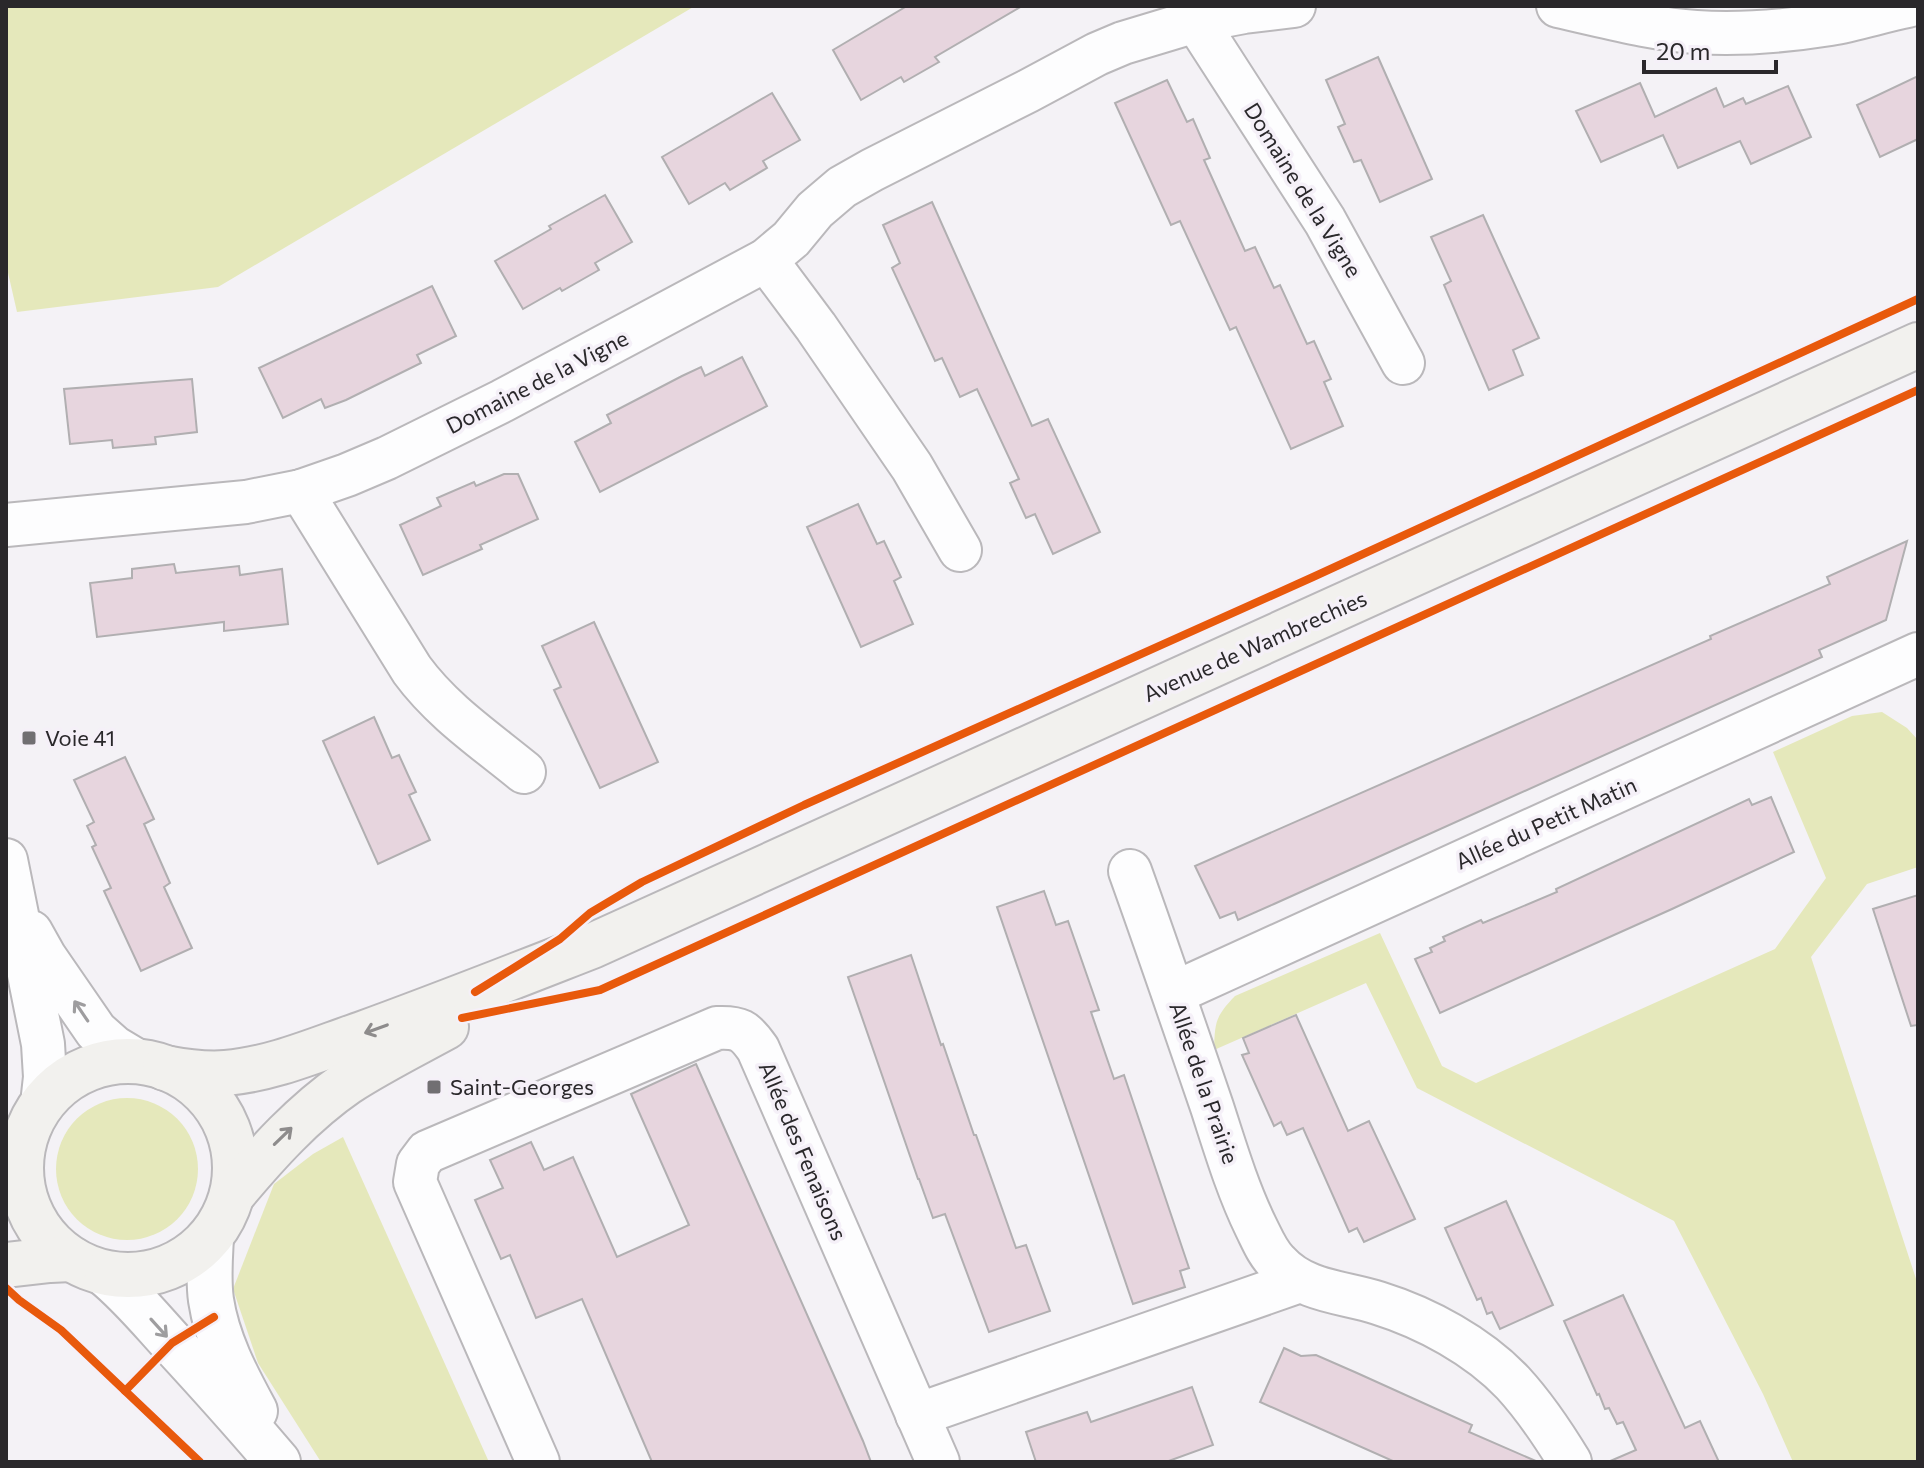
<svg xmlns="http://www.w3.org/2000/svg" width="1924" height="1468" font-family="Commissioner,sans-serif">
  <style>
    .green { fill: #e5e8bb }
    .building { fill: #e7d5de; stroke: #b1afb1; stroke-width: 2 }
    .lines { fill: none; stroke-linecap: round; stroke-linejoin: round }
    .minor-casing { stroke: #bab8bb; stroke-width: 46 }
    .tertiary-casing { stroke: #bab8bb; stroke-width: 48 }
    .secondary-casing { stroke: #bab8bb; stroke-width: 48 }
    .minor { stroke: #fdfdfe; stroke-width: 42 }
    .tertiary { stroke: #fdfdfe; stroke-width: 44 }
    .secondary { stroke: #f2f1ee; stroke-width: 44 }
    .cycleway-casing { stroke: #f5f0f8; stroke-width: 13 }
    .cycleway { stroke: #e8590c; stroke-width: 8 }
    .oneway { stroke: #9e9d9f }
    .oneway2 { stroke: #8e8c8c }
    .poi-dot { fill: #716f72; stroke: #f5f0f8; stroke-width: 3 }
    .labels { text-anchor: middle; stroke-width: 7; stroke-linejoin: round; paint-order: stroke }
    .street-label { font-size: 22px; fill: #2a282b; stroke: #f5f0f8 }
    .poi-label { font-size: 22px; fill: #2a282b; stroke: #f5f0f8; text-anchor: start }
  </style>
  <rect width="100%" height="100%" fill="#f4f2f6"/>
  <g class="green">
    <polygon points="6,6 695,6 218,287 17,312 6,264"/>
    <path d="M1882,712L1907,728L1918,740V867L1867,884L1811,957L1918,1285V1462H1793L1763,1394L1674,1221L1417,1088L1366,983L1214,1050C1215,1022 1215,1017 1235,996L1380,933L1442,1066L1476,1083L1775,949L1826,878L1773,752L1852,716Z"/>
    <circle cx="127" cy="1169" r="71"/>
    <polygon points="343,1137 489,1462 321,1462 258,1363 233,1289 274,1184 313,1154"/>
  </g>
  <g class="building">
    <polygon points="907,6 1022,6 935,57 939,62 904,82 901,77 861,100 833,50"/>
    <polygon points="1378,57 1432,179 1380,202 1361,160 1354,162 1338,127 1345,124 1326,80"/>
    <polygon points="1918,76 1918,139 1880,157 1857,105"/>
    <polygon points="1167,80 1187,122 1193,119 1210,158 1204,160 1245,251 1255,247 1274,288 1280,285 1307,344 1314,341 1331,379 1324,382 1343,426 1291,449 1236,327 1230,330 1180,221 1171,225 1115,103"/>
    <polygon points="1640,83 1655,117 1716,88 1724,107 1743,98 1746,104 1788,86 1811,137 1751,164 1740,141 1678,168 1663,135 1601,162 1576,111"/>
    <polygon points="772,93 800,140 763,161 767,168 730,190 725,183 689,204 662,157"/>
    <polygon points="605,195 632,242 595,263 599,270 562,291 560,288 523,309 495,261 551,229 549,226"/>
    <polygon points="932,202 1032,426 1048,419 1100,532 1053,554 1035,514 1026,518 1010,483 1019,479 977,389 960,397 942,358 935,361 892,268 900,263 883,225"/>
    <polygon points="1483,215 1539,338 1513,350 1523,375 1489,390 1444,285 1451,281 1431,237"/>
    <polygon points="432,286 456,336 417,355 421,363 346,400 325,408 321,399 283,418 259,368"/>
    <polygon points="742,357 767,406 600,492 575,442 611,423 607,415 682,376 701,367 705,376"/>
    <polygon points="192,379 197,432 155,437 156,444 113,448 112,440 70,444 64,389"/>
    <polygon points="504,474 518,474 538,519 480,545 482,549 423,575 400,525 441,506 437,498 474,482 476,486"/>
    <polygon points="858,504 877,544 884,541 901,577 894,581 913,624 861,647 807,527"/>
    <polygon points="1907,541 1886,620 1819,650 1822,657 1274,904 1238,920 1235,912 1220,918 1195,866 1711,639 1710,636 1830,584 1827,577"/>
    <polygon points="174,564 176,573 239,566 240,575 282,569 288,624 224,631 224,622 97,637 90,583 132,578 132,569"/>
    <polygon points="594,622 658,762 600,788 554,690 561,687 542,646"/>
    <polygon points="374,717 392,758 399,755 408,775 416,792 409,795 430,840 378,864 323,741"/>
    <polygon points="125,757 154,819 144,824 170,883 164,887 192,948 141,971 104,891 111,888 92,847 96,845 87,826 94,822 74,780"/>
    <polygon points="1771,797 1794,852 1672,909 1440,1013 1415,959 1432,952 1430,948 1445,941 1443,937 1481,920 1483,923 1557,892 1556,889 1749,799 1752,805"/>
    <polygon points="1044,891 1056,925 1068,921 1099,1010 1091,1012 1114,1079 1124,1075 1189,1268 1180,1271 1185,1287 1133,1304 997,907"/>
    <polygon points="1918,895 1918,1025 1911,1026 1873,909"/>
    <polygon points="911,955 941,1045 943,1044 974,1135 976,1135 1016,1248 1026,1245 1050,1311 989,1332 945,1214 933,1218 919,1179 918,1179 848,977"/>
    <polygon points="1296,1015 1348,1131 1369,1121 1415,1219 1364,1242 1357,1228 1349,1232 1303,1128 1287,1135 1281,1122 1274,1126 1242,1055 1249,1053 1243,1038"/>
    <polygon points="696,1064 863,1441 871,1462 652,1462 582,1299 536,1318 510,1255 501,1259 475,1200 503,1188 490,1160 531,1142 544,1170 573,1157 617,1257 689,1225 631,1094"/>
    <polygon points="1506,1201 1553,1305 1500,1329 1492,1312 1487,1314 1481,1298 1477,1300 1445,1228"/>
    <polygon points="1623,1295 1685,1428 1700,1421 1719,1462 1608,1462 1636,1450 1623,1422 1617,1424 1609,1408 1605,1409 1599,1394 1597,1395 1564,1321"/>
    <polygon points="1284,1348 1301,1356 1316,1355 1357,1373 1472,1425 1469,1432 1538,1462 1395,1462 1260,1402"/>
    <polygon points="1192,1387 1213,1445 1166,1462 1036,1462 1026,1432 1087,1412 1091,1422"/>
  </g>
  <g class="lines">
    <defs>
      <g id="minor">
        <path d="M1558,6C1604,16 1650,29 1696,32C1741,35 1786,31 1830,24C1856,20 1882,11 1908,6"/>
        <polyline points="1196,21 1325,221 1403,363"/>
        <polyline points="766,260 816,327 912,467 960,550"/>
        <path d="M301,491L412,670C442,711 485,740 524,772"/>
        <polyline points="6,525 246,502 301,491 347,475 387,458 502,401 766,260 791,239 815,210 842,187 872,170 1028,91 1097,54 1123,43 1196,21 1244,12 1294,6"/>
        <polyline points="6,860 43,1044 45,1077 42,1104"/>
        <path d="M1130,871C1158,949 1185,1028 1212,1107C1225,1147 1237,1188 1256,1227C1262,1239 1268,1254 1278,1263C1304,1292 1344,1292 1378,1303C1426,1318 1478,1346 1513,1383C1535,1407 1553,1434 1570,1462"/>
        <polyline points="31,932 45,957 96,1031 114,1047 139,1062"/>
        <polyline points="1174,993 1918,654"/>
        <polyline points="917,1415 1300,1281"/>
        <path d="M538,1462L415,1182L418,1164L427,1152L717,1028C739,1027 745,1030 758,1049L938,1462"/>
      </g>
      <g id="tertiary">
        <path d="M211,1237C210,1258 208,1279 211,1300C217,1340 236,1376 255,1411"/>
        <path d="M104,1273C130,1294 151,1320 174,1345C209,1383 244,1422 278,1462"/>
      </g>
      <g id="secondary">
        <circle cx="128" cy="1168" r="107"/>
        <path d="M165,1068C186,1072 206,1075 226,1073C273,1069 318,1049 362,1034C439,1006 515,976 592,946L1918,345"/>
        <path d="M232,1195C267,1153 303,1113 348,1082C379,1062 413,1045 446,1027"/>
        <polyline points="6,1265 50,1260 71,1259"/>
      </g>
    </defs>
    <use href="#minor" class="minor-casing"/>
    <use href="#tertiary" class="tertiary-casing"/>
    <use href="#secondary" class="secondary-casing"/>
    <use href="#minor" class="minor"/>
    <use href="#tertiary" class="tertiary"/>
    <use href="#secondary" class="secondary"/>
    <defs>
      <g id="cycleway">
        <polyline points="475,992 560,939 590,913 642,882 804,805 1313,577 1918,299"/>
        <polyline points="462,1018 600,990 1918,390"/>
        <polyline points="6,1288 19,1300 61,1330 200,1462"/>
        <polyline points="125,1391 172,1343 214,1317"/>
      </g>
    </defs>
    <use href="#cycleway" class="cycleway-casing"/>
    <use href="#cycleway" class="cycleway"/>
  </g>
  <defs><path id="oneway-shaft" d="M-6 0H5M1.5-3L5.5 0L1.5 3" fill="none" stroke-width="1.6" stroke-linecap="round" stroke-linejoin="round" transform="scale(2)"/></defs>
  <g class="oneway">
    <use href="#oneway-shaft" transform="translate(81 1011) rotate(-124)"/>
    <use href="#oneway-shaft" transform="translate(159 1328) rotate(48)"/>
  </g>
  <g class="oneway2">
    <use href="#oneway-shaft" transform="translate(376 1029) rotate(160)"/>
    <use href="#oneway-shaft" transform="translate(283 1136) rotate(-44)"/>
  </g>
  <g class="poi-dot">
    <rect x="21" y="730" width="16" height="16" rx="4"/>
    <rect x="426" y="1079" width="16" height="16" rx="4"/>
  </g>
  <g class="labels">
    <g class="street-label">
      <text transform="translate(1303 190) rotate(58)" y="8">Domaine de la Vigne</text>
      <text transform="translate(537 382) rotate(-27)" y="8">Domaine de la Vigne</text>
      <text transform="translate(1255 646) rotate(-24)" y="8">Avenue de Wambrechies</text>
      <text transform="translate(1546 823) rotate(-24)" y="8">Allée du Petit Matin</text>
      <text transform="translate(1204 1083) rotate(71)" y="8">Allée de la Prairie</text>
      <text transform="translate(803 1151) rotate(67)" y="8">Allée des Fenaisons</text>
    </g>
    <g class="poi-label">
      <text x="45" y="746">Voie 41</text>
      <text x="450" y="1095">Saint-Georges</text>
    </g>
  </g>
  <rect width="1924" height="1468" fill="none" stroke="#2a282b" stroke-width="16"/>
  <path d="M1644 60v12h132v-12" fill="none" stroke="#2a282b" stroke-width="4"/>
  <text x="1656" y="60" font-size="24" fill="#2a282b" stroke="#f5f0f8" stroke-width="6" paint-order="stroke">20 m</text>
</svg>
